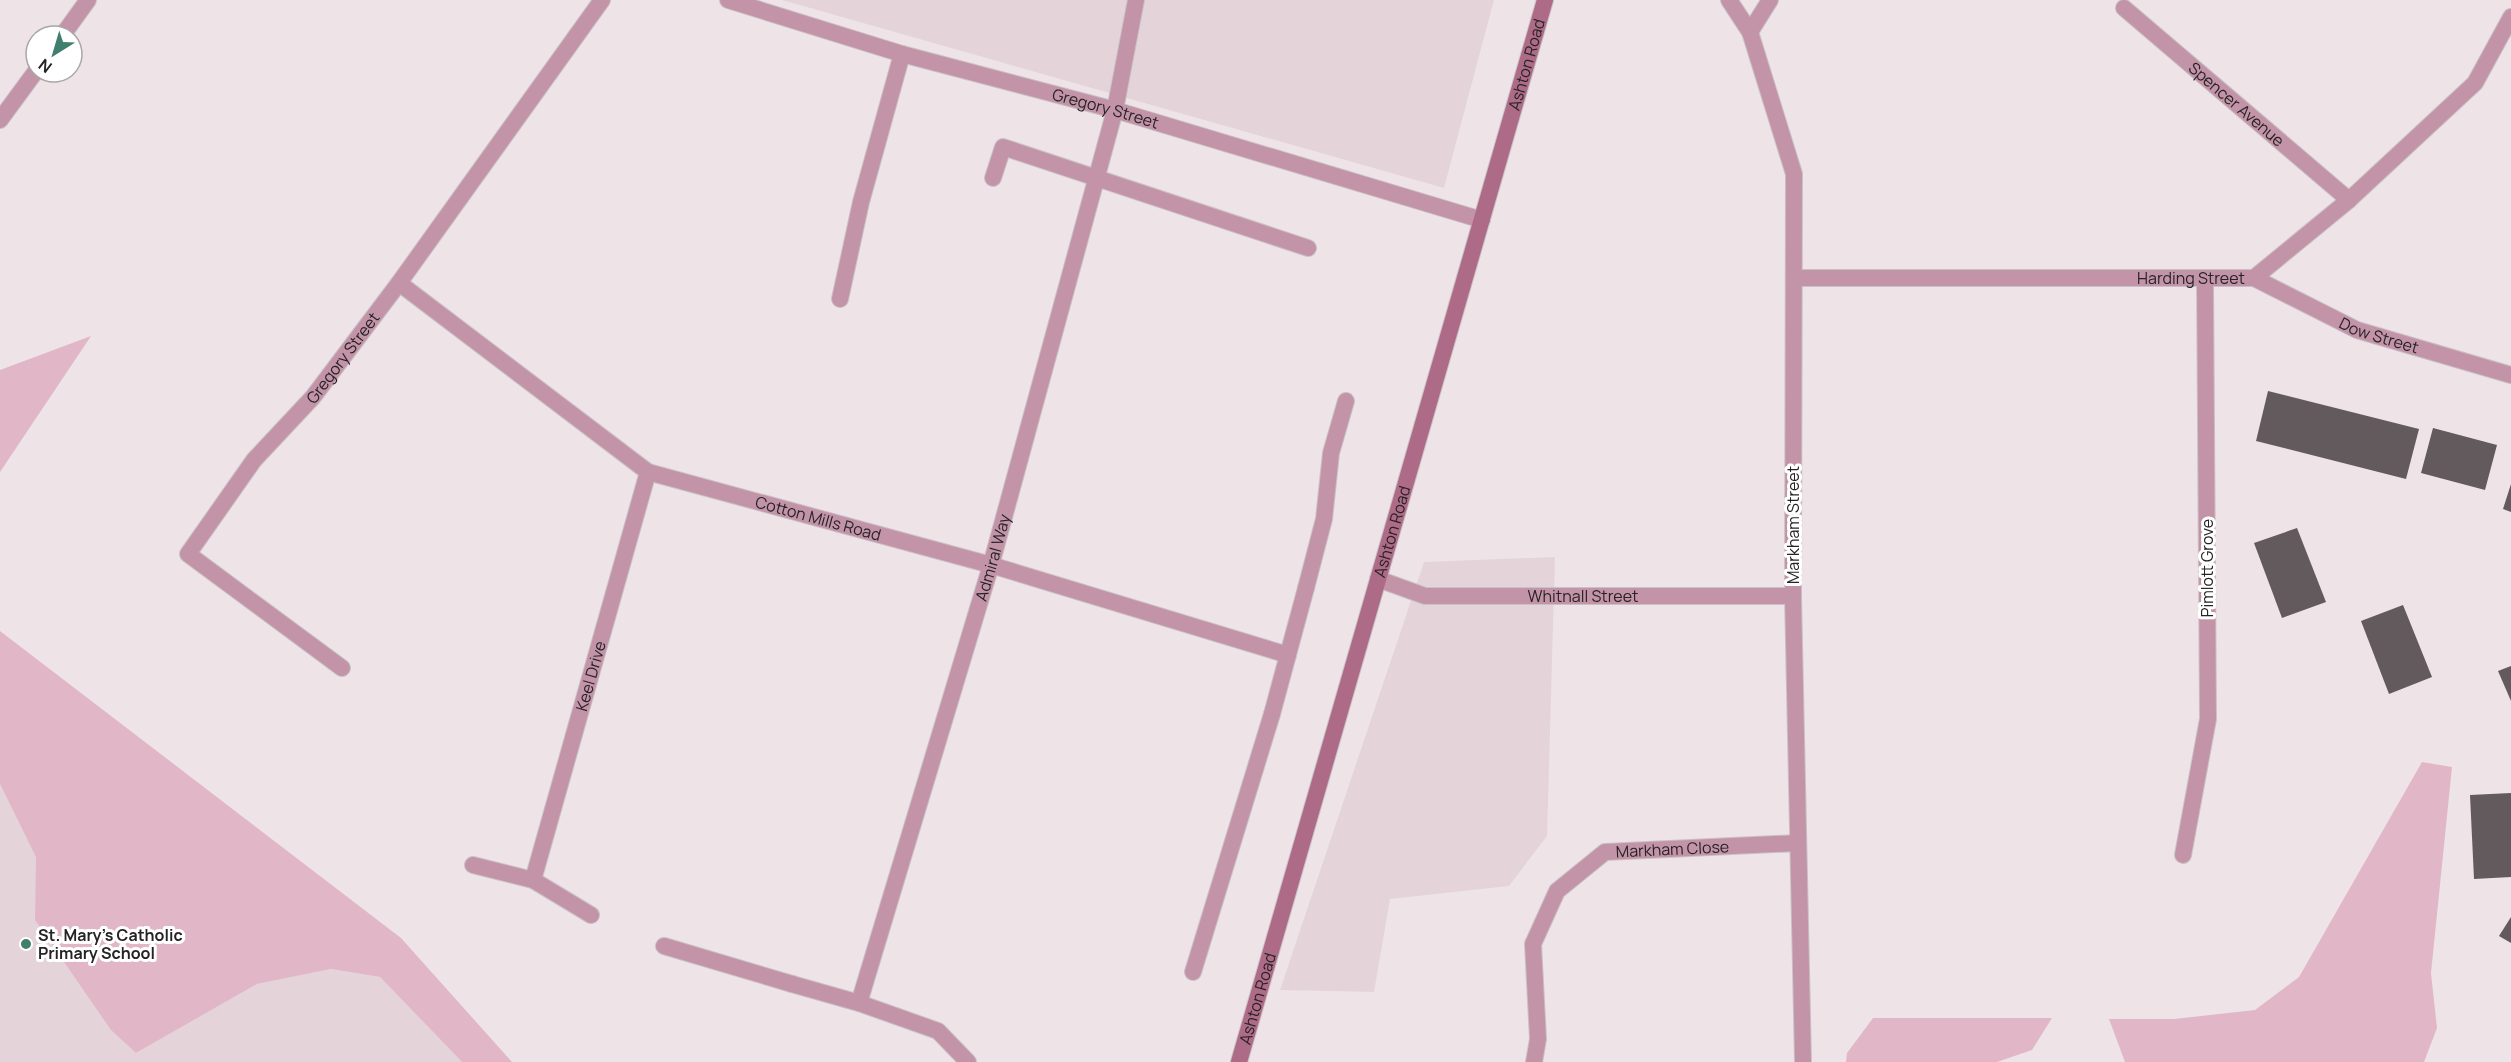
<svg xmlns="http://www.w3.org/2000/svg" width="2511" height="1062" font-family="Manrope,sans-serif">
  <style>
    .built { fill: #e4d4d9 }
    .green { fill: #e1b7c8 }
    .building { fill: #625a5d }
    .lines { fill: none; stroke-linecap: round; stroke-linejoin: round }
    .service-casing { stroke: #cac1c5; stroke-width: 18 }
    .minor-casing { stroke: #cac1c5; stroke-width: 18 }
    .secondary-casing { stroke: #cac1c5; stroke-width: 18 }
    .service { stroke: #c394a7; stroke-width: 16 }
    .minor { stroke: #c394a7; stroke-width: 16 }
    .secondary { stroke: #ad6b88; stroke-width: 16 }
    .poi-dot { fill: #407f6d; stroke: #fff; stroke-width: 2 }
    .labels { text-anchor: middle; stroke-width: 6; stroke-linejoin: round; paint-order: stroke }
    .street-label { font-size: 16px; fill: #262324; stroke: #fff }
    .poi-label { font-size: 16px; font-weight: bold; fill: #262324; stroke: #fff; text-anchor: start }
  </style>
  <rect width="100%" height="100%" fill="#eee4e8"/>
  <g class="built">
    <polygon points="782,0 1494,0 1444,188"/>
    <polygon points="1555,557 1547,836 1509,886 1390,899 1374,992 1280,990 1424,562"/>
    <polygon points="0,784 136,1053 257,984 331,969 380,977 462,1062 0,1062"/>
  </g>
  <g class="green">
    <polygon points="91,336 0,472 0,370"/>
    <polygon points="0,631 401,938 512,1062 462,1062 380,977 331,969 257,984 136,1053 111,1030 35,920 36,857 0,784"/>
    <polygon points="2422,762 2452,767 2431,973 2437,1028 2424,1062 2125,1062 2109,1019 2174,1019 2255,1010 2299,977"/>
    <polygon points="1873,1018 2052,1018 2032,1050 1997,1062 1846,1062 1847,1053"/>
  </g>
  <g class="building">
    <polygon points="2268,391 2419,429 2406,479 2256,441"/>
    <polygon points="2433,428 2497,445 2485,490 2421,473"/>
    <polygon points="2511,484 2511,512 2503,509"/>
    <polygon points="2297,528 2326,602 2282,618 2254,543"/>
    <polygon points="2403,605 2432,677 2389,694 2361,621"/>
    <polygon points="2511,666 2511,701 2498,671"/>
    <polygon points="2511,793 2511,877 2474,879 2470,795"/>
    <polygon points="2511,917 2511,943 2499,936"/>
  </g>
  <g class="lines">
    <defs>
      <g id="service">
        <polyline points="1115,110 1136,0"/>
        <polyline points="993,178 1003,147 1308,248"/>
        <polyline points="840,299 861,202 902,54"/>
        <polyline points="1306,588 1324,519 1331,453 1346,401"/>
        <polyline points="664,946 792,984"/>
        <polyline points="1193,972 1272,714"/>
      </g>
      <g id="minor">
        <path id="s1" d="M728,0L902,54L1115,110L1482,220"/>
        <polyline points="1729,0 1750,32 1794,174 1793,596 1803,1062"/>
        <path id="s2" d="M2124,8L2349,200"/>
        <polyline points="1750,32 1770,0"/>
        <polyline points="62,36 88,0"/>
        <polyline points="0,120 36,71"/>
        <path id="s3" d="M1795,278H2254L2349,200L2475,83L2511,17"/>
        <path id="s4" d="M2254,278L2357,330L2511,375"/>
        <path id="s5" d="M399,283L648,472L991,565L1288,655"/>
        <path id="s6" d="M1378,579L1425,596H1793"/>
        <path id="s7" d="M342,668L188,554L254,460L313,397L399,283L602,0"/>
        <polyline points="1272,714 1306,588"/>
        <polyline points="2183,855 2208,719 2205,278"/>
        <polyline points="473,865 533,880 591,915"/>
        <path id="s8" d="M533,880L648,472"/>
        <polyline points="792,984 859,1003 938,1031 968,1062"/>
        <path id="s9" d="M859,1003L991,565L1115,110"/>
        <path id="s10" d="M1534,1062L1538,1039L1533,944L1557,891L1605,852L1798,843"/>
      </g>
      <g id="secondary">
        <path id="s11" d="M1239,1062L1545,0"/>
      </g>
    </defs>
    <use href="#service" class="service-casing"/>
    <use href="#minor" class="minor-casing"/>
    <use href="#secondary" class="secondary-casing"/>
    <use href="#service" class="service"/>
    <use href="#minor" class="minor"/>
    <use href="#secondary" class="secondary"/>
  </g>
  <circle class="poi-dot" cx="26" cy="944" r="6"/>
  <g class="labels">
    <g class="street-label">
      <text dy="6" stroke="none"><textPath href="#s11" startOffset="1038">Ashton Road</textPath></text>
      <text dy="6" stroke="none"><textPath href="#s2" startOffset="148">Spencer Avenue</textPath></text>
      <text dy="6" stroke="none"><textPath href="#s1" startOffset="393">Gregory Street</textPath></text>
      <text dy="6" stroke="none"><textPath href="#s3" startOffset="396">Harding Street</textPath></text>
      <text dy="6" stroke="none"><textPath href="#s4" startOffset="138">Dow Street</textPath></text>
      <text dy="6" stroke="none"><textPath href="#s7" startOffset="442">Gregory Street</textPath></text>
      <text dy="6" stroke="none"><textPath href="#s5" startOffset="489">Cotton Mills Road</textPath></text>
      <text transform="translate(1793 525) rotate(-90)" y="6">Markham Street</text>
      <text dy="6" stroke="none"><textPath href="#s11" startOffset="552">Ashton Road</textPath></text>
      <text dy="6" stroke="none"><textPath href="#s9" startOffset="465">Admiral Way</textPath></text>
      <text transform="translate(2207 568) rotate(-90)" y="6">Pimlott Grove</text>
      <text dy="6" stroke="none"><textPath href="#s6" startOffset="208">Whitnall Street</textPath></text>
      <text dy="6" stroke="none"><textPath href="#s8" startOffset="212">Keel Drive</textPath></text>
      <text dy="6" stroke="none"><textPath href="#s10" startOffset="306">Markham Close</textPath></text>
      <text dy="6" stroke="none"><textPath href="#s11" startOffset="66">Ashton Road</textPath></text>
    </g>
    <g class="poi-label">
      <text x="38" y="941">St. Mary's Catholic<tspan x="38" dy="18">Primary School</tspan></text>
    </g>
  </g>
  <g transform="translate(54 54) rotate(217)"><circle r="28" fill="#ffffff" stroke="#a8a7a7" stroke-width="1.5"/>
  <path d="M0-4.5L10 22L0 15L-10 22Z" fill="#407f6d"/>
  <text y="-9" font-size="16" font-weight="bold" text-anchor="middle" fill="#262324">N</text>
  </g>
</svg>
